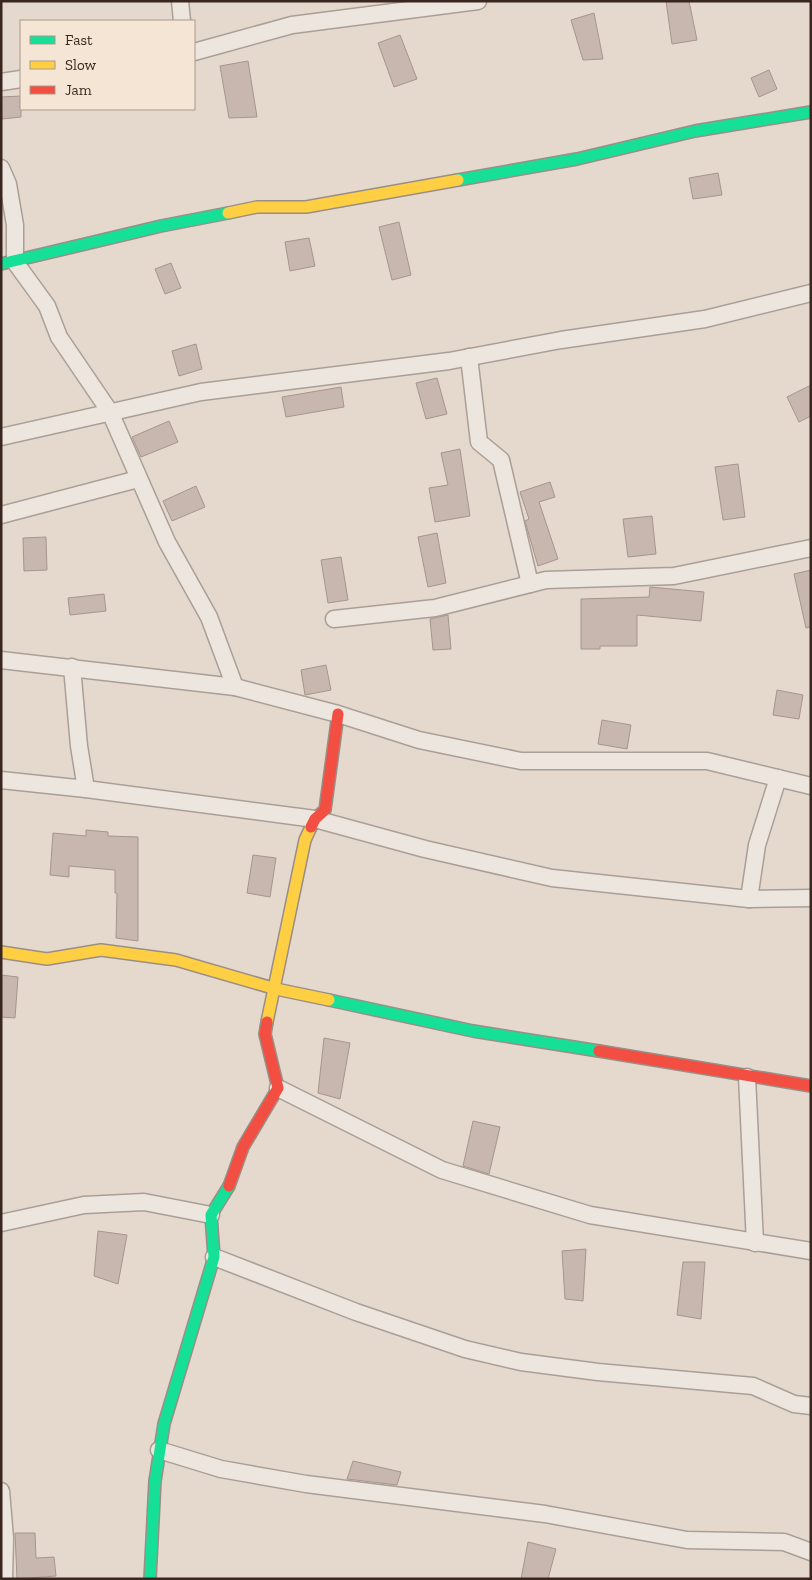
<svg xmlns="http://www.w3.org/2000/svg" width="812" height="1580" font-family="'Zilla Slab',serif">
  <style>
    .building { fill: #c8b7af; stroke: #a5958d }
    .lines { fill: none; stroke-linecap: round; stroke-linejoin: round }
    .street-casing { stroke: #aa9f97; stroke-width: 19 }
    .fast-casing { stroke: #9a8e86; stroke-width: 14 }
    .slow-casing { stroke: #9a8e86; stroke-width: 14 }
    .jam-casing { stroke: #9a8e86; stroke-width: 14 }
    .street { stroke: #ede6df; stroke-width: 16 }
    .fast { stroke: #16e098; stroke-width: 11 }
    .slow { stroke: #ffcf43; stroke-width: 11 }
    .jam { stroke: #f24e42; stroke-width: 11 }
  </style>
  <rect width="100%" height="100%" fill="#e5d9ce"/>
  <g class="building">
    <polygon points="666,1 689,1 697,40 672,44"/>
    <polygon points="594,13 603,59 583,60 571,20"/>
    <polygon points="400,35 417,79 394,87 378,43"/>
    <polygon points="248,61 257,117 229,118 220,66"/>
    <polygon points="769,70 777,89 759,97 751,78"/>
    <polygon points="21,96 21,117 2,119 1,97"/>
    <polygon points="718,173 722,195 693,199 689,178"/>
    <polygon points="399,222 411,275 392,280 379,227"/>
    <polygon points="309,238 315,266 290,271 285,242"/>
    <polygon points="171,263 181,288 165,294 155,269"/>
    <polygon points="196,344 202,369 179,376 172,351"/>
    <polygon points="437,378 447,414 426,419 416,383"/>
    <polygon points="811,385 811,416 799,422 787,397"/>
    <polygon points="341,387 344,407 286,417 282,397"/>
    <polygon points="169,421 178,442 141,457 132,437"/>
    <polygon points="460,449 470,516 435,522 429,488 448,485 441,453"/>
    <polygon points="738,464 745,517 723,520 715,467"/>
    <polygon points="550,482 555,497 539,502 558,559 538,566 525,521 529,519 520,492"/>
    <polygon points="196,486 205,507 172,521 163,501"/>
    <polygon points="652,516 656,554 628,557 623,519"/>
    <polygon points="437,533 446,583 428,587 418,537"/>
    <polygon points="46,537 47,570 24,571 23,538"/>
    <polygon points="341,557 348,600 328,603 321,560"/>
    <polygon points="811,570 811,627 806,628 794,574"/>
    <polygon points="650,587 704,592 701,621 637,615 637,646 600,646 600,649 581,649 581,599 649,597"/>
    <polygon points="104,594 106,611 70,615 68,598"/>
    <polygon points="448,615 451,649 433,650 430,619"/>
    <polygon points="326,665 331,690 305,695 301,670"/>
    <polygon points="777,690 803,695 799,719 773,715"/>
    <polygon points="602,720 631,725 627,749 598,744"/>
    <polygon points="86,830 108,832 108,836 138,837 138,941 116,938 117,893 115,893 115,870 69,866 69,877 50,875 53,833 86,836"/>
    <polygon points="253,855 276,858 270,897 247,893"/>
    <polygon points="1,975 18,977 15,1018 1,1017"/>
    <polygon points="324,1038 350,1043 340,1099 318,1093"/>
    <polygon points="473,1121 500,1127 489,1174 463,1166"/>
    <polygon points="98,1231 127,1235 118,1284 94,1276"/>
    <polygon points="586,1249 583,1301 565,1299 562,1251"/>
    <polygon points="683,1262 705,1262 701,1319 677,1315"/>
    <polygon points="353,1461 401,1472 397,1485 347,1479"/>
    <polygon points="15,1533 35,1533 36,1558 54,1557 56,1576 17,1579"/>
    <polygon points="528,1542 556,1549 548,1579 521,1579"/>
  </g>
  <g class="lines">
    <defs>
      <g id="street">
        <polyline points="180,1 182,21"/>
        <polyline points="194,52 292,25 478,1"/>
        <polyline points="1,82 21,79"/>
        <polyline points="1,168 8,184 15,225 15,262 47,306 59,337 110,412 167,542 209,617 235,687"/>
        <polyline points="469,357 479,442 501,460 530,584"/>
        <polyline points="1,437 201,392 449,361 561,340 705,319 811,293"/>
        <polyline points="1,515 138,479"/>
        <polyline points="334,619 435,608 546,580 674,576 811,548"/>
        <polyline points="1,660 235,687 338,714 419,740 521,761 707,761 811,786"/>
        <polyline points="72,667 79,746 86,789"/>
        <polyline points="1,780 86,789 315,819 425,849 552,878 749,899 811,898"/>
        <polyline points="749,899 757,845 778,778"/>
        <polyline points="747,1077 755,1243"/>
        <polyline points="278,1088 442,1170 590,1215 811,1251"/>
        <polyline points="1,1223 84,1205 144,1202 211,1215"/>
        <polyline points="214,1257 356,1312 465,1349 521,1362 598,1372 753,1386 794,1404 811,1406"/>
        <polyline points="159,1450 221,1469 306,1484 545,1514 687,1540 784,1542 811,1552"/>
        <polyline points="1,1491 5,1538 4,1579"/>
      </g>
      <g id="fast">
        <polyline points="458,180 577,159 695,131 811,112"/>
        <polyline points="1,264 161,226 228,213"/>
        <polyline points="329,1000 473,1031 599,1051"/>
        <polyline points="150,1579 155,1481 164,1424 214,1257 211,1215 229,1186"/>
      </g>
      <g id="slow">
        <polyline points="228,213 257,207 306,207 458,180"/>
        <polyline points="1,952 47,959 101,950 176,960 276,989 329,1000"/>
        <polyline points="267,1022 305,840 311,827"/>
      </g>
      <g id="jam">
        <polyline points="311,827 315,819 325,810 338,714"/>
        <polyline points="599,1051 811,1086"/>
        <polyline points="229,1186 243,1147 278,1088 265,1034 267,1022"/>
      </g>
    </defs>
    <use href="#street" class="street-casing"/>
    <use href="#fast" class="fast-casing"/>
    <use href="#slow" class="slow-casing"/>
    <use href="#jam" class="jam-casing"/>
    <use href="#street" class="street"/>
    <use href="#fast" class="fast"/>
    <use href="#slow" class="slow"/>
    <use href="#jam" class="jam"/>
  </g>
  <rect width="812" height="1580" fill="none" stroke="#38261f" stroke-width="5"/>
  <rect x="20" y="20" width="175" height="90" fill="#f5e5d4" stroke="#a9998c"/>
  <rect x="30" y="36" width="25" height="8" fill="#16e098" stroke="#a9998c"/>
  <text x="65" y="45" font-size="15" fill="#38261f">Fast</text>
  <rect x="30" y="61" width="25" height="8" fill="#ffcf43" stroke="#a9998c"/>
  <text x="65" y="70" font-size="15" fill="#38261f">Slow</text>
  <rect x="30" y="86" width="25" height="8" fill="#f24e42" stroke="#a9998c"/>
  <text x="65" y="95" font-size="15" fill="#38261f">Jam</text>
</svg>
